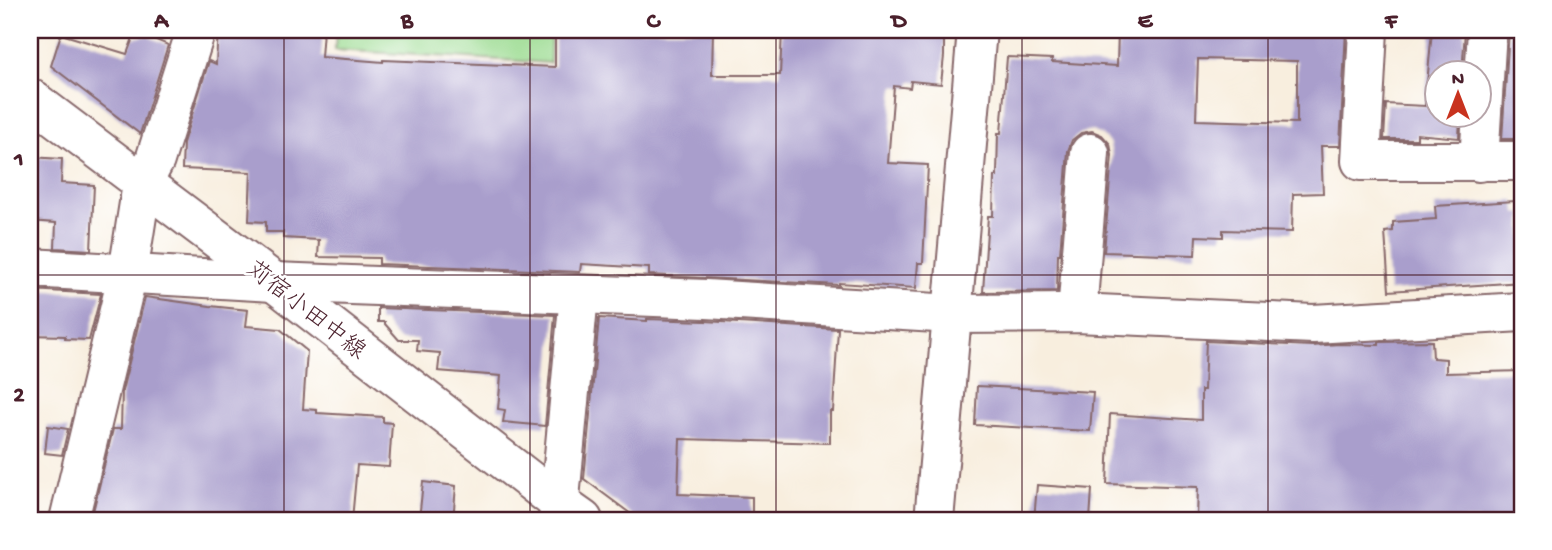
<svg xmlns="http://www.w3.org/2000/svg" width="1552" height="550" font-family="'Gochi Hand','Klee One',sans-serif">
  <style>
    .green { fill: #9cdc92; stroke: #737e5e; stroke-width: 2 }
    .building { fill: #a99ecc; fill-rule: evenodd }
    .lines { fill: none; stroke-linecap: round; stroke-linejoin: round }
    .minor-casing { stroke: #87676a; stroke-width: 42 }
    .minor { stroke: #fff; stroke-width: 38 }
    .grid { fill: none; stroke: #4a1f2b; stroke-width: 2; stroke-opacity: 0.55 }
    .labels { text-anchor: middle; stroke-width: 5; stroke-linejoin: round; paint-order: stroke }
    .street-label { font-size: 24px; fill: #4a1f2b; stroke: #fff }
    .neatline { fill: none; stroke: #4a1f2b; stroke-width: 2.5 }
    .grid-label { font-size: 23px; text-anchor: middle; font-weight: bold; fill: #4a1f2b }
  </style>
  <rect width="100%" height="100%" fill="#fff"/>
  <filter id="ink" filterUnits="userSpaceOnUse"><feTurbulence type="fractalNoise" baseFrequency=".0143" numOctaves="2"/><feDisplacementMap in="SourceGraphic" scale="14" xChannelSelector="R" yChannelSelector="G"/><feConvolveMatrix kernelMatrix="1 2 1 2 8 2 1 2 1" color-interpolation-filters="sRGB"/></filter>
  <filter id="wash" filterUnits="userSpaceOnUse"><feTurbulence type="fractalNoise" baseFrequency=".00686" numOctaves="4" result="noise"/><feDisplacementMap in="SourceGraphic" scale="28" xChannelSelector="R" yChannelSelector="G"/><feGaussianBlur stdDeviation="1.57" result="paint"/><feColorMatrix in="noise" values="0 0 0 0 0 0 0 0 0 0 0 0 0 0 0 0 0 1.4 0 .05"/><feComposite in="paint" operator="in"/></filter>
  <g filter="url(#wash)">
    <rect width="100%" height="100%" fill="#f8eede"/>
    <path class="green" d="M336,30H551L550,63L335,50Z"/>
    <g id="blocks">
      <g class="building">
        <path d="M218,30H323L321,57L383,62V60L555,67V30H713L712,75H780L782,30H944V56L941,84L911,81L910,88L894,86L888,163L928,165L923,263H918L916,288L839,283V285L649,275V268L581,264L580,272L379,264V258L318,257L319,240L283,238V232H266V222L249,221L251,172L182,169L183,143L209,61L216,64Z"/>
        <path d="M1118,30H1346L1340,146H1321L1323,193L1293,194L1292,232L1223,230V237L1196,236L1195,255L1104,252L1112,155L1110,144L1102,135L1092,131L1081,133L1072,140L1068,151L1060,254H1058L1057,291L983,292L988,216H993L994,176H997L998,133H1001L1007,57L1052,59V62L1117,66ZM1198,59L1297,61V123L1196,120Z"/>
        <path d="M1432,30H1465L1462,74H1437V116H1460L1459,138L1417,134V139H1384L1386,104L1425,106Z"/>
        <path d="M1509,30H1522V139H1502Z"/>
        <path d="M61,34L127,54L133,38L147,36L168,45L140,134L51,66Z"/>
        <path d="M30,157L62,159L61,183L94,185L91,250L55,248L56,223L30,221Z"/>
        <path d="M1515,201L1516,214L1522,213V282L1389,291L1385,232L1393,231V222L1436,219L1435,206Z"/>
        <path d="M30,290L101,294L89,340L65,339V336L30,335Z"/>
        <path d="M145,297L210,306L248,310L246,326L280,329L307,351L303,409L317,410V413L383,417V422L392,423L389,467L357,465L352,520H91L113,429H121L122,391Z"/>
        <path d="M378,308L555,315L545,426L503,422L505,410L498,409L501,376L438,371L440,353L417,351L418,340H399L385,324V322H378Z"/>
        <path d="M599,318L647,321V319L705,321L838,329L833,411H830V443L680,439L678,494L752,497V520H639L584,479Z"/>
        <path d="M1206,341L1312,346L1339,344L1379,345V342L1432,341L1433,358L1446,359V373L1522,371V520H1197L1198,487L1107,484L1110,414L1201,420V390H1204Z"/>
        <path d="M977,386L1093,392L1090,431L975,425Z"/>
        <path d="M48,426L68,429L62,455L45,453Z"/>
        <path d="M423,482L456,486L453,520H419Z"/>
        <path d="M1037,485L1092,489L1090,520H1034Z"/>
      </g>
    </g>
  </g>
  <g filter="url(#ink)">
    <use href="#blocks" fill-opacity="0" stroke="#87676a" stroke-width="2"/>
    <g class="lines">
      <g class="minor-casing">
        <g id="minor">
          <path d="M1368,30L1361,161H1522"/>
          <path d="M30,98L274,282L559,503L583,520"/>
          <path d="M1479,162L1487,30"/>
          <path d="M30,268L274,282L706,299L953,314L1077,313L1313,324L1522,312"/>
          <path d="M1077,313L1090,153"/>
          <path d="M69,520L128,273L142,184L155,160L196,30"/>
          <path d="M558,520L579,295"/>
          <path d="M934,520L977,30"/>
        </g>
      </g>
      <use href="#minor" class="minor"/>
    </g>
  </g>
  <path class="grid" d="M284,30V520M530,30V520M776,30V520M1022,30V520M1268,30V520M30,275H1522"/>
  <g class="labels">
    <g class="street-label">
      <text transform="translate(307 309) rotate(38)" y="8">苅宿小田中線</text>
    </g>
  </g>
  <rect width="1552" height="550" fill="none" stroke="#fff" stroke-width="77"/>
  <g transform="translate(1458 94)"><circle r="33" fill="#ffffff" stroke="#b7a5aa" stroke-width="2"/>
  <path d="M0-5L12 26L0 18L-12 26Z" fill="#c8321e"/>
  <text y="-10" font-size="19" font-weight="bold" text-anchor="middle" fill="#4a1f2b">N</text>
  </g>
  <rect x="38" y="38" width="1476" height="474" class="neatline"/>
  <g class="grid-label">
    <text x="161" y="27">A</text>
    <text x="407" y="27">B</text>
    <text x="653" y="27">C</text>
    <text x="899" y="27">D</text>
    <text x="1145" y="27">E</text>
    <text x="1391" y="27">F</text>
    <text x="19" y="165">1</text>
    <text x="19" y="401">2</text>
  </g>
</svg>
